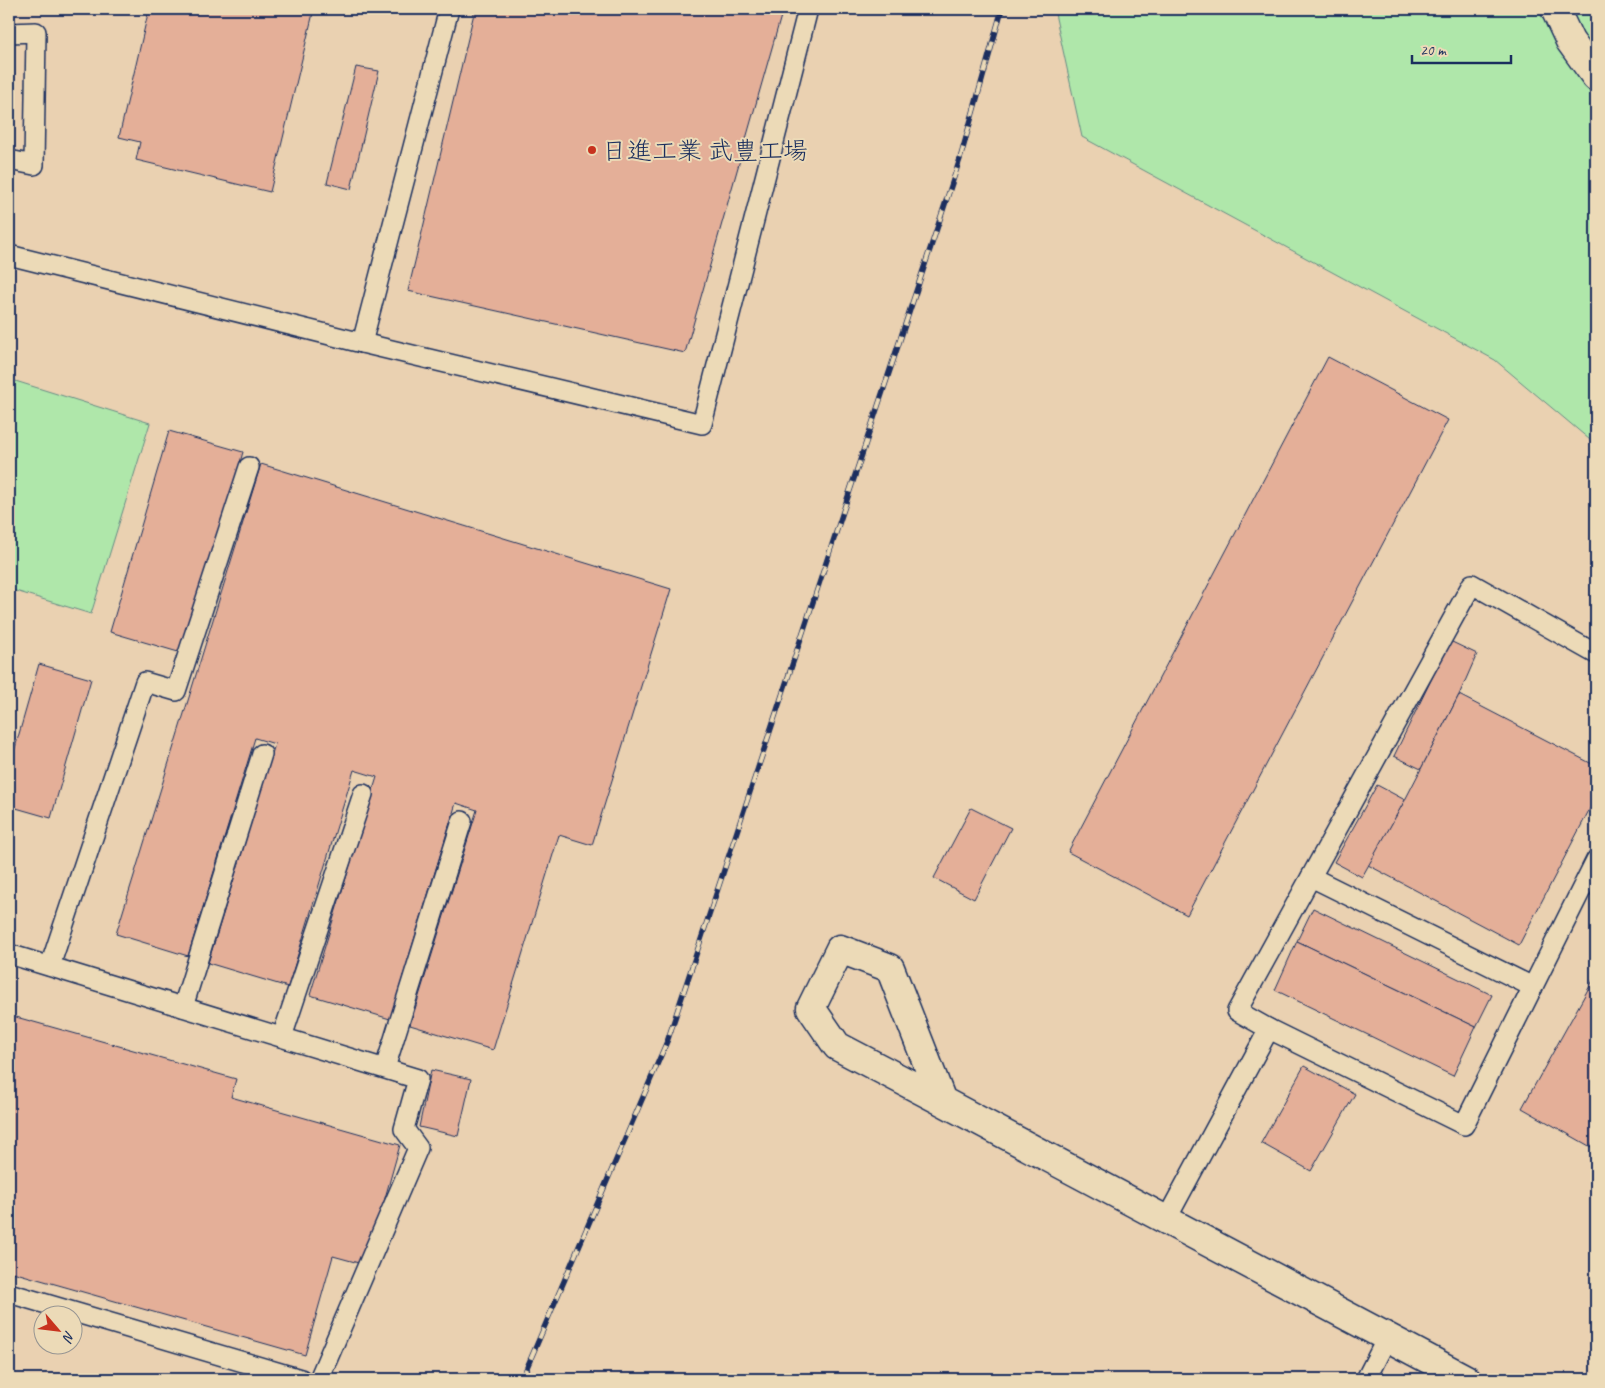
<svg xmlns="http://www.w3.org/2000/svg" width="1605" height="1388" font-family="Caveat,'Klee One',sans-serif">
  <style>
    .green { fill: #afe7aa; stroke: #658b84 }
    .building { fill: #e4af98; stroke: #1b2f5e }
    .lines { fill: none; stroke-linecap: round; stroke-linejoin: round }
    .service-casing { stroke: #1b2f5e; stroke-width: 22 }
    .minor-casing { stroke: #1b2f5e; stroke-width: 31 }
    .service { stroke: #ecdab7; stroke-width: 19 }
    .minor { stroke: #ecdab7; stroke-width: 28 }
    .rail-casing { stroke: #1b2f5e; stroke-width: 5.5 }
    .rail { stroke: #ecdab7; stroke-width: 4; stroke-dasharray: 11; stroke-linecap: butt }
    .poi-dot { fill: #c8321e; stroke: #ecdab7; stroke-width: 2 }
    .labels { text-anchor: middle; stroke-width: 4; stroke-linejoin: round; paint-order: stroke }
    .poi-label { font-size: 25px; fill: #1b2f5e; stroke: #ecdab7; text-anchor: start }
  </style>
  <rect width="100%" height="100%" fill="#ead1b1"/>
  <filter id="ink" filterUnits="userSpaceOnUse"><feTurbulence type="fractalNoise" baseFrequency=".02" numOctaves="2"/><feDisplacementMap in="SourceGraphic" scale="10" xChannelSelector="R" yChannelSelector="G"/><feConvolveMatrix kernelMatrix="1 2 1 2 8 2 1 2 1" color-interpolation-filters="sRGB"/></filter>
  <g filter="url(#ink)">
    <g class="green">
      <path d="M1054,9H1596V445L1495,360L1082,137Z"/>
      <path d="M9,379L150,423L91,614L9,589Z"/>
    </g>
    <g class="building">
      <path d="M149,9H314L270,192L136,160L140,142L119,137Z"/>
      <path d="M475,9H783L685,353L408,291Z"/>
      <path d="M356,67L379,71L351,189L327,183Z"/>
      <path d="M1328,357L1448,420L1187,915L1068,852Z"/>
      <path d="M169,431L243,452L185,654L110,632Z"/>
      <path d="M261,464L671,589L592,845L559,835L493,1050L410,1025L477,810L456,803L390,1019L310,995L377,777L354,770L288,987L208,963L275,744L255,738L188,956L116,934Z"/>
      <path d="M1450,641L1477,654L1459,695L1421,769L1394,756Z"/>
      <path d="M39,664L91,679L51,818L9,806V769Z"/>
      <path d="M1459,695L1596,766V797L1519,945L1368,865L1405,800Z"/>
      <path d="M1377,785L1405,800L1362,877L1334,862Z"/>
      <path d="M971,808L1011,828L974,899L934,878Z"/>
      <path d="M1313,908L1492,995L1476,1027L1297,941Z"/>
      <path d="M1297,941L1476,1027L1453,1076L1275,990Z"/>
      <path d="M1596,975V1137L1591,1147L1522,1108Z"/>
      <path d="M9,1015L236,1079L231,1097L400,1145L366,1265L333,1256L305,1355L9,1271Z"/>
      <path d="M1304,1066L1355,1094L1311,1171L1261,1143Z"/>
      <path d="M431,1070L471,1079L458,1136L419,1127Z"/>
    </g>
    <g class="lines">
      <g class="service-casing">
        <g id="service">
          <path d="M9,33L36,32L34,165L9,160"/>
          <path d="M9,255L362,343L702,424L808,9"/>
          <path d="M362,343L449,9"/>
          <path d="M1596,654L1472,584L1237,1011L1269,1029L1464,1125L1596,860"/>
          <path d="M1311,877L1533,987"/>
          <path d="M9,954L418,1079L404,1129L418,1148L319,1379"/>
          <path d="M50,966L145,682L176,691L249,467"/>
          <path d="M183,1007L262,754"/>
          <path d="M282,1037L363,794"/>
          <path d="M385,1068L462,821"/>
          <path d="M1166,1220L1269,1029"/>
          <path d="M9,1293L301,1379"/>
          <path d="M1366,1379L1387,1338"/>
        </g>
      </g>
      <g class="minor-casing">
        <g id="minor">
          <path d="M1555,9L1570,41L1596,77"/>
          <path d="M942,1101L890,968L840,949L811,1008L837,1046L942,1101L1466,1379"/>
        </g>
      </g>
      <use href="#service" class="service"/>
      <use href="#minor" class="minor"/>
      <g class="rail-casing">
        <path id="rail" d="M522,1379L668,1039L960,159L1002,9"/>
      </g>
      <use href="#rail" class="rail"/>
    </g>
  </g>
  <circle class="poi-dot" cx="592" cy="150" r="5"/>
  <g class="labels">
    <g class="poi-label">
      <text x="602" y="159">日進工業 武豊工場</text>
    </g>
  </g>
  <rect width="1605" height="1388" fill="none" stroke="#ecdab7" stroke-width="30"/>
  <rect x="15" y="15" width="1575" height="1358" fill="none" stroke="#1b2f5e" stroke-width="2" filter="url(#ink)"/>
  <g transform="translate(58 1330) rotate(118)"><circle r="24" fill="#ecdab7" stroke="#989693"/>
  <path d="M0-4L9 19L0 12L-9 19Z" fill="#c8321e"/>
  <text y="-8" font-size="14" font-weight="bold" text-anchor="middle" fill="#1b2f5e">N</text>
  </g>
  <path d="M1412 55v8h99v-8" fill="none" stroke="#1b2f5e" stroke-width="2.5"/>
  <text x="1420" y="55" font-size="15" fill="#1b2f5e" stroke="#ecdab7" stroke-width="4" paint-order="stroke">20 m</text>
</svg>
